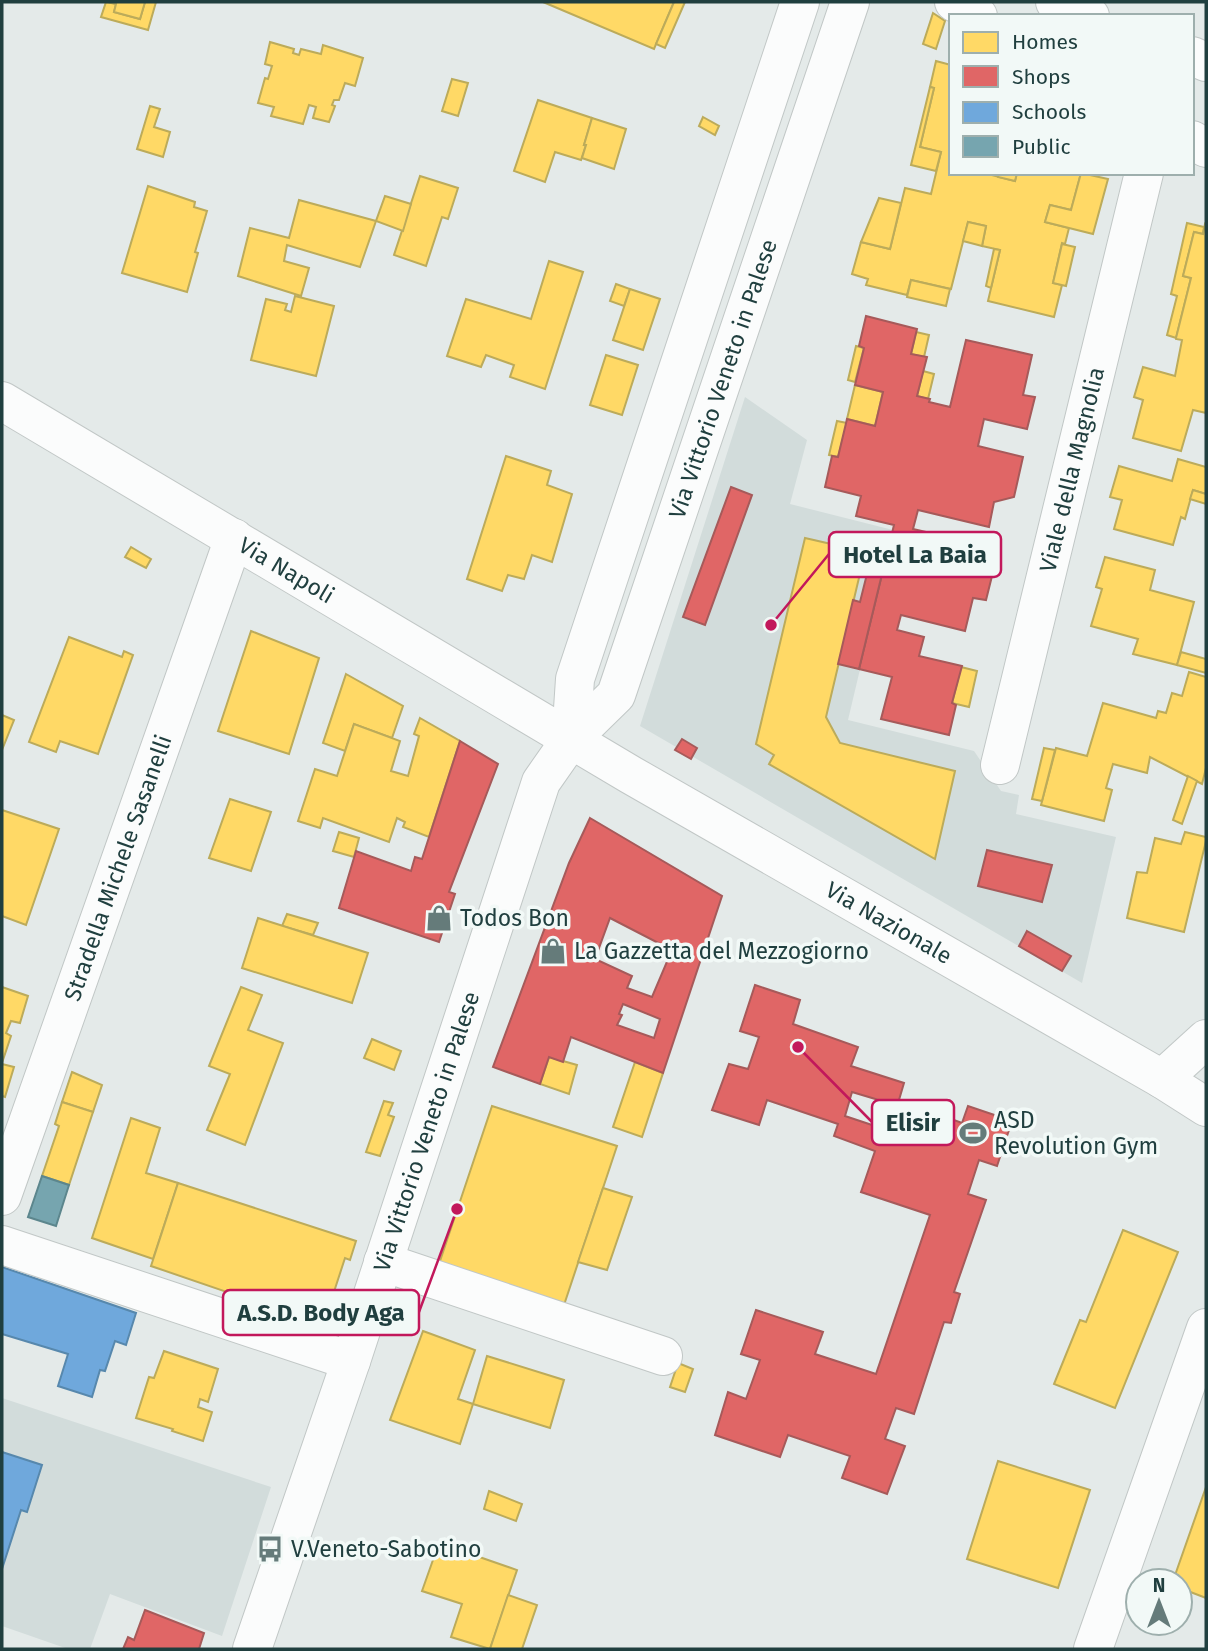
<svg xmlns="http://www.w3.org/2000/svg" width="1208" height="1651" font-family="'Fira Sans',sans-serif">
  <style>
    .built { fill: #d2dcdb }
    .homes { fill: #ffd966; stroke: #bcab5a; stroke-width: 2 }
    .shops { fill: #e06666; stroke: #a65a5a; stroke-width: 2; fill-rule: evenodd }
    .schools { fill: #6fa8dc; stroke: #5788ad; stroke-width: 2 }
    .public { fill: #76a5af; stroke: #5c868d; stroke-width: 2 }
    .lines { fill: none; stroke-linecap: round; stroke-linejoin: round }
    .minor-casing { stroke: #c1c7c6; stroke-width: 40 }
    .minor { stroke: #fbfcfc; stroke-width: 38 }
    .labels { text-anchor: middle; stroke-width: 7; stroke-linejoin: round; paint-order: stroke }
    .street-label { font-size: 23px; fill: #203f3f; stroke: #f2f9f7 }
    .poi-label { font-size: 23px; fill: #203f3f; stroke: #f2f9f7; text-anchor: start }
    .leader { fill: none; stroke: #c2185b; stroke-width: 2.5 }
    .callout-dot { fill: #c2185b; stroke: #f2f9f7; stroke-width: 2.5 }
    .callout { fill: #f2f9f7; stroke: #c2185b; stroke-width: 2.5 }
    .callout-label { font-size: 24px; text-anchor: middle; font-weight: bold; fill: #203f3f }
  </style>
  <rect width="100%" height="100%" fill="#e4eae9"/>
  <g class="built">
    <path d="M745,397L807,440L790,504L893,530L848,720L974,751L1001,791L1019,795L1016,814L1116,837L1082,983L640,726Z"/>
    <path d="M2,1398L271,1487L222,1636L110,1594L90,1649H68L2,1626Z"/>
  </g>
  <g class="homes">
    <path d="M106,2L116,4L114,12L140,19L145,2H156L148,30L101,17Z"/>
    <path d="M109,2H145L140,19L114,12L116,4Z"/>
    <path d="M543,2H674L654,49Z"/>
    <path d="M674,2H685L665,48L656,44Z"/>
    <path d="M933,13L945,21L936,49L923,44Z"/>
    <path d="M270,42L294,49L293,53L299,55L301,49L321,54L323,45L363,58L355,86L345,83L339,100H334L332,105L335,106L329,122L313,118L316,107L309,105L303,124L271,116L274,107L258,103L265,78L268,79L272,66L265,64Z"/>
    <path d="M936,61L951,65V173H984L1015,181L1017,173H1081L1071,210L1050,205L1045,222L1069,228L1065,244L1062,243L1053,283L1062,285L1054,317L988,301L1000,250L982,246L986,226L968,222L951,289L911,280L907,295L866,285L868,279L852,274L861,242L890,249L905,188L931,194L941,152L920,147L934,88L930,87Z"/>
    <path d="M452,79L468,83L458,116L442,111Z"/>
    <path d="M930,87L934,88L920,147L941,152L936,171L911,165Z"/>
    <path d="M538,100L592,118L584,145H586L581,160L555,152L545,182L514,171Z"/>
    <path d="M150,106L160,109L154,127L170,132L163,157L137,149Z"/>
    <path d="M703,117L719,126L715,135L699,126Z"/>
    <path d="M592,118L626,129L614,169L582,158L586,145H584Z"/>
    <path d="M998,173H1017L1015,181L998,177Z"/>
    <path d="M1081,173L1108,179L1093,234L1045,222L1050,205L1071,210Z"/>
    <path d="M420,176L458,188L448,219L442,217L426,266L394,255Z"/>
    <path d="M148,186L195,202L194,207L207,211L195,252L198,253L187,292L122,273Z"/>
    <path d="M385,196L411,204L403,231L376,221Z"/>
    <path d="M879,198L901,203L890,249L861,242Z"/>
    <path d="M299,200L376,221L360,267L287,245L284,261L309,268L301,296L238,276L250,228L289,238Z"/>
    <path d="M968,222L986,226L982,246L963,241Z"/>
    <path d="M1187,223L1204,227L1203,234L1194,232L1183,276L1191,278L1176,338L1167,335L1177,296L1171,294Z"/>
    <path d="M1205,224L1206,225V413L1193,410L1181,451L1133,438L1143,400L1134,397L1143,367L1175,376L1182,340L1176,339V338L1191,278L1183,276L1194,232L1203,234Z"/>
    <path d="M1062,244L1075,247L1066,286L1053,283Z"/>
    <path d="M994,249L1000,250L991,288L986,286Z"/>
    <path d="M549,261L583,272L545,389L510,377L514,365L486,355L481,367L447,356L466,299L531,319Z"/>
    <path d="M911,280L950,289L946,306L907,297Z"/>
    <path d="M616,284L630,289L624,306L610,301Z"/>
    <path d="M630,289L660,299L643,350L613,340Z"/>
    <path d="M295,296L334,306L316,376L251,360L266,299L287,304L285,310L291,312Z"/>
    <path d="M916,332L929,335L924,357L911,354Z"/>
    <path d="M856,346L864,348L855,382L848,380Z"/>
    <path d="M606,355L638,365L622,415L590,405Z"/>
    <path d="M923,371L934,374L928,399L917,396Z"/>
    <path d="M855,385L883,392L875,426L847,419Z"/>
    <path d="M837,421L847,423L838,457L829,455Z"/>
    <path d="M506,456L551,471L547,485L572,494L552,562L532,555L524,579L508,575L502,591L467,579Z"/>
    <path d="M1178,459L1206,467V494L1193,490L1185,519L1181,517L1173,545L1114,529L1122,500L1110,497L1119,466L1172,481Z"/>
    <path d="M1193,490L1206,494V504L1190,499Z"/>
    <path d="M805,538L840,546L842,538L867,544L826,717L840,743L955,771L935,859L769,764L774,755L756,744Z"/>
    <path d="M131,547L151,559L146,568L125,557Z"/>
    <path d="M1105,557L1155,570L1150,590L1194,602L1177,665L1133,654L1138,639L1091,626L1102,589L1096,587Z"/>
    <path d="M251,631L319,658L289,754L218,731Z"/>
    <path d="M69,637L122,657L124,651L133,655L98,754L60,741L56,752L29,742Z"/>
    <path d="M1181,652L1206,659V673L1177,665Z"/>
    <path d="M961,667L977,671L969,707L952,703Z"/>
    <path d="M1189,672L1206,677V768L1202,784L1150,757L1147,773L1113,764L1106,788L1112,790L1104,821L1041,805L1056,748L1087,756L1103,703L1156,718L1158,711L1166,713L1172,693L1182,696Z"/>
    <path d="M346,674L403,706L392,738L354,724L345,751L323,743Z"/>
    <path d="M2,715L14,720L2,750Z"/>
    <path d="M420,718L460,741L429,837L403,827L405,822L397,818L389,842L323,818L320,828L298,821L315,769L337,776L354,724L400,741L391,771L408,776L419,736L414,734Z"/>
    <path d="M1044,748L1055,750L1042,801L1032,799Z"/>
    <path d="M1188,776L1197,781L1182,824L1173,820Z"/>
    <path d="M230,799L271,812L251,871L209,858Z"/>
    <path d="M2,810L59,829L26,925L2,916Z"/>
    <path d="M339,832L359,838L354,857L333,851Z"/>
    <path d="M1185,832L1206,837V841L1184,932L1127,918L1137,872L1147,873L1155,838L1181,844Z"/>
    <path d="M287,914L318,923L313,935L282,926Z"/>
    <path d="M258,918L368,953L352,1003L242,968Z"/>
    <path d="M2,987L28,996L20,1023L11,1021L6,1033L11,1036L2,1063Z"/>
    <path d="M241,987L262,995L248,1030L283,1043L245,1145L207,1130L230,1074L209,1066Z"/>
    <path d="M372,1039L401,1051L394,1070L364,1058Z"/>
    <path d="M549,1057L577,1065L569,1094L540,1084Z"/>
    <path d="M635,1062L663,1073L642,1137L613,1127Z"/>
    <path d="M2,1064L14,1067L5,1097L2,1096Z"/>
    <path d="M72,1072L102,1085L93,1112L62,1102Z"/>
    <path d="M384,1101L393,1103L388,1115L394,1117L380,1156L366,1152Z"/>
    <path d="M62,1102L93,1112L69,1185L42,1176L59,1126L55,1124Z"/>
    <path d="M492,1106L617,1146L564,1305L439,1264Z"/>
    <path d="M131,1118L160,1128L146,1173L178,1183L153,1259L92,1238Z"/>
    <path d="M178,1183L356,1241L350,1260L345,1258L330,1304L336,1306L329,1327L151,1266Z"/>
    <path d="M603,1188L632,1197L607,1270L578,1262Z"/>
    <path d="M1123,1230L1178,1252L1115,1408L1054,1384L1080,1320L1086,1322Z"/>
    <path d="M423,1331L475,1350L458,1399L473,1404L460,1444L390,1420Z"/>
    <path d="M164,1351L218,1369L208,1402L200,1399L198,1407L212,1412L203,1441L172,1431L173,1429L136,1418L149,1377L154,1378Z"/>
    <path d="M487,1356L564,1380L550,1428L473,1404Z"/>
    <path d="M678,1363L693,1369L685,1392L670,1387Z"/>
    <path d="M998,1461L1090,1490L1058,1588L967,1559Z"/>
    <path d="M1206,1487V1598L1180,1588V1581H1173Z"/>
    <path d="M489,1491L522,1504L516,1521L484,1509Z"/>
    <path d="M439,1543L517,1570L490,1649L451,1637L462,1604L422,1591Z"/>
    <path d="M508,1595L537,1605L522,1649H490Z"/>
  </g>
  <g class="shops">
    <path d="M866,316L917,329L911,354L927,357L917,396L930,399L929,402L950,407L966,340L1032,355L1023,395L1035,397L1027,429L984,419L978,446L1023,457L1014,497L994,502L989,527L918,510L913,529L948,537L943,555L994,568L986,600L973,598L965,631L901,615L897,630L924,637L919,656L962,666L952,703L956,705L949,735L881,719L892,677L859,669L894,525L856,516L861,496L825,487L832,456L838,457L847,419L875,426L883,392L855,385L864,348L859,346Z"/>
    <path d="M731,487L752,495L705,625L683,617Z"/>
    <path d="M877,534L891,537L859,669L838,664L853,600L860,602Z"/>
    <path d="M682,739L697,748L691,759L675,750Z"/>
    <path d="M460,741L498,764L449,892L455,894L439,942L339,908L356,851L411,871L415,857L422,859Z"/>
    <path d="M590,818L722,896L663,1073L571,1037L563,1062L549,1057L540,1084L493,1067L569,863ZM610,918L672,950L652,997L627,988L632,976L595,959ZM623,1004L660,1019L654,1038L617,1025L622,1015L619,1014Z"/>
    <path d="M987,850L1052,865L1042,902L978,886Z"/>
    <path d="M1027,931L1071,956L1062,971L1019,946Z"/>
    <path d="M755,985L800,1000L793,1024L858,1047L851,1066L904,1083L899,1100L962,1123L968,1106L1012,1121L997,1166L979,1160L968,1194L986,1200L954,1292L960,1294L951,1323L944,1322L914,1414L896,1408L885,1439L905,1446L887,1494L842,1478L850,1456L788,1435L780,1457L715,1435L728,1392L746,1399L760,1360L741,1354L756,1310L823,1332L815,1354L876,1374L930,1215L861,1192L875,1151L834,1136L838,1124L767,1100L759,1125L712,1110L729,1064L748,1069L759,1037L740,1031ZM852,1092L892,1104L884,1129L845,1116Z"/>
    <path d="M145,1610L204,1633L199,1649H123L128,1637L134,1640Z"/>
  </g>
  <g class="schools">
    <path d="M2,1267L136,1313L126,1345L115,1341L105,1371L100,1370L92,1397L58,1386L68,1354L2,1334Z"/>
    <path d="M2,1452L42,1465L27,1512L21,1510L2,1569Z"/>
  </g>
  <path class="public" d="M42,1176L69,1185L56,1226L28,1217Z"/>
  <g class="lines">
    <g class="minor-casing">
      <g id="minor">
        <path d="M954,2L978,16"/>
        <path d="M1055,2L1090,16"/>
        <path d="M1192,56L1206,62"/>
        <path d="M1192,140L1206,148"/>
        <path id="s1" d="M2,401L631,775L1162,1079L1206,1107"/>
        <path d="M571,739L575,679L800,2"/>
        <path id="s2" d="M1000,765L1144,173"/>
        <path d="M1162,1079L1206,1039"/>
        <path id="s3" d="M2,1196L234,538"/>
        <path d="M2,1245L351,1361"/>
        <path d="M383,1262L663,1356"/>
        <path id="s4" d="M252,1649L351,1361L541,782L571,739L616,695L850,2"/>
        <path d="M1093,1649L1206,1328"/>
      </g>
    </g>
    <use href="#minor" class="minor"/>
  </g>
  <defs>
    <g id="shop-bare" transform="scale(2.1)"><path d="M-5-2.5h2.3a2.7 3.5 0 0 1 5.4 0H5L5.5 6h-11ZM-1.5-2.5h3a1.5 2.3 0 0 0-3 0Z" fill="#657b7a" stroke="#f2f9f7" stroke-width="2.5" paint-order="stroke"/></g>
    <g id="stadium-bare" transform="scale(2.1)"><path d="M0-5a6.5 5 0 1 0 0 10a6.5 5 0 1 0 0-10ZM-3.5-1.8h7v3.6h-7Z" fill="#657b7a" stroke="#f2f9f7" stroke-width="2.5" paint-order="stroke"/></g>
    <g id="bus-bare" transform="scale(2.1)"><path d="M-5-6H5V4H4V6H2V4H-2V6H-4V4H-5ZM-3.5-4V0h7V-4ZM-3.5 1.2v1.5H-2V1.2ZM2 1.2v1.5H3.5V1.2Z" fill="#657b7a" stroke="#f2f9f7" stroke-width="2.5" paint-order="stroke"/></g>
  </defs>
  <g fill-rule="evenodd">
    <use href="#shop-bare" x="439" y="918"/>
    <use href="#shop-bare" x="553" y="951"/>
    <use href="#stadium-bare" x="973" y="1133"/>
    <use href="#bus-bare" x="270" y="1549"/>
  </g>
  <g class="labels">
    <g class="street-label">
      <text dy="8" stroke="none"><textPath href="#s4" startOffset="1363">Via Vittorio Veneto in Palese</textPath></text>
      <text dy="8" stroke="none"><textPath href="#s2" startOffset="304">Viale della Magnolia</textPath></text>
      <text dy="8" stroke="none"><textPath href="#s1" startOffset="331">Via Napoli</textPath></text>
      <text dy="8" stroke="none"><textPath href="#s3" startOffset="348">Stradella Michele Sasanelli</textPath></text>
      <text dy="8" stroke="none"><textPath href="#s1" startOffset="1029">Via Nazionale</textPath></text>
      <text dy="8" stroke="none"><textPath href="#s4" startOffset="546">Via Vittorio Veneto in Palese</textPath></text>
    </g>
    <g class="poi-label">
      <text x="460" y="926">Todos Bon</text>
      <text x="574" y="959">La Gazzetta del Mezzogiorno</text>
      <text x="994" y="1128">ASD<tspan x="994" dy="26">Revolution Gym</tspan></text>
      <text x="291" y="1557">V.Veneto-Sabotino</text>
    </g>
  </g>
  <path class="leader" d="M771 625L829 554M798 1047L872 1122M457 1209L419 1312"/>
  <g class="callout-dot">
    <circle cx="771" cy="625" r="7"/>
    <circle cx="798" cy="1047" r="7"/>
    <circle cx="457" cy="1209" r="7"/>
  </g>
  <g class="callout">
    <rect x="829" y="532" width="172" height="45" rx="7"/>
    <rect x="872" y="1100" width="82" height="45" rx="7"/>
    <rect x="223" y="1290" width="196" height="45" rx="7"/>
  </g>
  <g class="callout-label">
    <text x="915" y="563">Hotel La Baia</text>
    <text x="913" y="1131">Elisir</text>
    <text x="321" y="1321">A.S.D. Body Aga</text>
  </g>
  <rect width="1208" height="1651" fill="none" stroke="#203f3f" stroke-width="7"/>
  <rect x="949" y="14" width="245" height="161" fill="#f2f9f7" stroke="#9eafad" stroke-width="2"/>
  <rect x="963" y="32" width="35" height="21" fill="#ffd966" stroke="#9eafad" stroke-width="2"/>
  <text x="1012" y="49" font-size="21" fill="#203f3f">Homes</text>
  <rect x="963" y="66" width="35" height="21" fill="#e06666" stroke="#9eafad" stroke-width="2"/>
  <text x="1012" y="84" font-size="21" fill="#203f3f">Shops</text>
  <rect x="963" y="102" width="35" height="21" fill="#6fa8dc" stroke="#9eafad" stroke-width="2"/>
  <text x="1012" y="119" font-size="21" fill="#203f3f">Schools</text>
  <rect x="963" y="136" width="35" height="21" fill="#76a5af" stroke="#9eafad" stroke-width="2"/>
  <text x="1012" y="154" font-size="21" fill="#203f3f">Public</text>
  <g transform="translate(1159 1602)"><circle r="33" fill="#f2f9f7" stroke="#9eafad" stroke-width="2"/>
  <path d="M0-5L12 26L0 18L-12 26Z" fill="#657b7a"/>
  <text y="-10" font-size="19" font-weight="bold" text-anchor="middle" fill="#203f3f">N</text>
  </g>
</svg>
